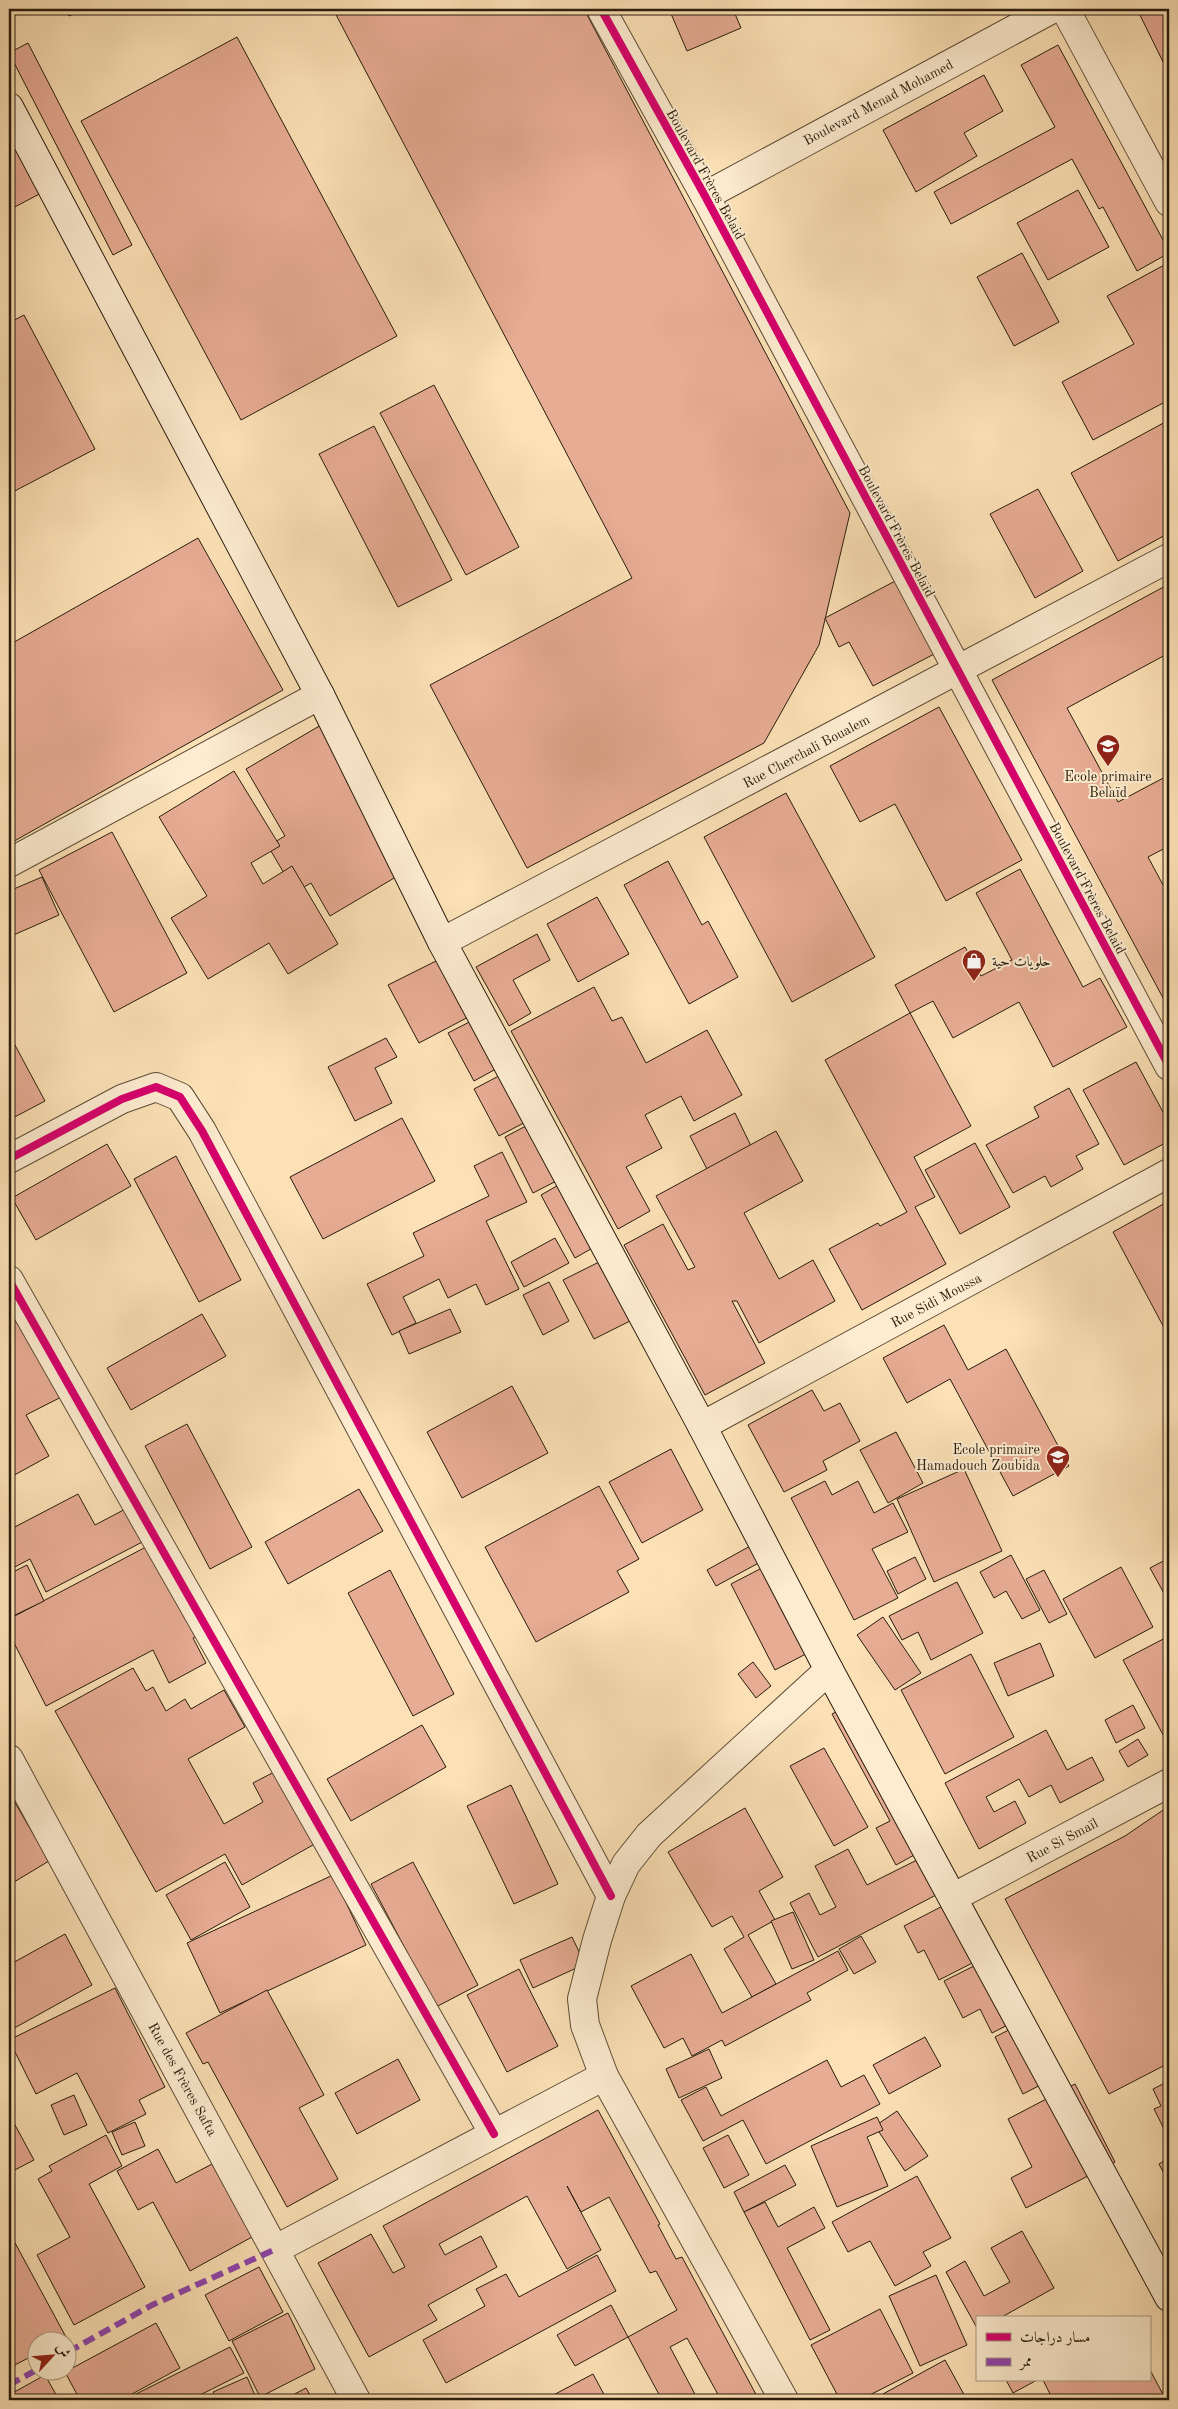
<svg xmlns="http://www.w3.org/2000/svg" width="1178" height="2409" font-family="'Old Standard TT',Amiri,serif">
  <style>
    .building { fill: #e7ac94; stroke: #281c0c }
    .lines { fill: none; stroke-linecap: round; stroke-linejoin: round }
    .street-casing { stroke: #5d4d36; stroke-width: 30 }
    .secondary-casing { stroke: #281c0c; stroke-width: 30 }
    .street { stroke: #fdecd0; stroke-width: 28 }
    .secondary { stroke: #fdecd0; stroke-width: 28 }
    .quiet { stroke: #8e44ad; stroke-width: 6; stroke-dasharray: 12 6; stroke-linecap: butt }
    .cycleway-casing { stroke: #fdecd0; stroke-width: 11 }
    .cycleway { stroke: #d6006c; stroke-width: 8 }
    .labels { text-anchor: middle; stroke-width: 4; stroke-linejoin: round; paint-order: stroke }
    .street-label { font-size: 14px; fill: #281c0c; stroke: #fdecd0 }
    .poi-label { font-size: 14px; fill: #281c0c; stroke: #fdecd0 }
  </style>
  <rect width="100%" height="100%" fill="#fce1b6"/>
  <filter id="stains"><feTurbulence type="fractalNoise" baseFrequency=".004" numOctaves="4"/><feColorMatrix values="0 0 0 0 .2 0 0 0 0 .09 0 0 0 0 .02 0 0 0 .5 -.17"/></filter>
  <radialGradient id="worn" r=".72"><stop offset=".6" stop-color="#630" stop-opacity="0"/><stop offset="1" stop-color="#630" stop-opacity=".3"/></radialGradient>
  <g class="building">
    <path d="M66,9H84L69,16Z"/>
    <path d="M333,9H584L850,513L819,645L764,743L527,868L430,685L632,578Z"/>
    <path d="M669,9H733L741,28L687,51Z"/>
    <path d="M1137,9H1169V74Z"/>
    <path d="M237,37L397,336L241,420L81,121Z"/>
    <path d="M28,43L132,245L113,255L9,53Z"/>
    <path d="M1058,45L1169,251V253L1137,271L1103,207L1099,209L1072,159L951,224L934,192L1055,127L1021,65Z"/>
    <path d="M984,75L1003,111L964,133L977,156L916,192L883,130Z"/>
    <path d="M9,118L47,190L9,210Z"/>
    <path d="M1078,190L1109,247L1048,280L1017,223Z"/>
    <path d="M1022,253L1059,322L1014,346L977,277Z"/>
    <path d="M1168,263L1169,410L1165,402L1093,440L1062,382L1134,344L1107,296Z"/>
    <path d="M24,315L95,449L9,494V323Z"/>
    <path d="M434,385L519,547L466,575L380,413Z"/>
    <path d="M1169,420V533L1118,561L1071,473Z"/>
    <path d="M374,426L452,580L398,607L319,454Z"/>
    <path d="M1038,489L1083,571L1035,598L990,514Z"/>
    <path d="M198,538L283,690L9,844V645Z"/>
    <path d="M899,579L938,652L873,686L849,642L839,647L825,618Z"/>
    <path d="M1169,584V653L1067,708L1118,802L1169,775V846L1148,857L1169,896V1009L992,680Z"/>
    <path d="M939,707L1022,860L946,901L895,804L860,822L830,766Z"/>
    <path d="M321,725L406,871L330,916L311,883L295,892L268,846L285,836L246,769Z"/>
    <path d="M234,771L280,846L251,863L263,884L292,866L338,944L288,974L269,943L208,979L171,918L207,896L159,817Z"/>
    <path d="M786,793L875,957L792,1002L704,837Z"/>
    <path d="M112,832L187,973L114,1012L39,870Z"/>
    <path d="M668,861L702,925L708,921L738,977L689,1004L624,885Z"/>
    <path d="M1020,869L1083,987L1100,978L1127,1027L1053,1067L1019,1002L953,1038L933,1001L910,1013L895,985L965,947L981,976L1012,960L976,893Z"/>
    <path d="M42,877L59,915L9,937V891Z"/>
    <path d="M597,897L629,954L578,982L547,924Z"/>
    <path d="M537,934L550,960L513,980L531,1013L509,1026L476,967Z"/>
    <path d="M444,957L474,1014L419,1043L388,985Z"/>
    <path d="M594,987L612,1021L622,1017L646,1063L707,1030L742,1095L694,1121L681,1096L645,1115L662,1148L626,1167L650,1211L618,1229L511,1031Z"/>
    <path d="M910,1013L971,1126L914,1157L935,1197L915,1207L946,1264L862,1310L829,1249L878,1223L880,1226L907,1212L825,1060Z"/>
    <path d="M481,1016L505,1064L474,1081L448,1033Z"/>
    <path d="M9,1034L45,1101L9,1120Z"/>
    <path d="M386,1038L397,1057L375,1068L392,1103L355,1121L328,1067Z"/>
    <path d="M1136,1062L1169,1123V1141L1124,1165L1083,1090Z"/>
    <path d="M512,1069L537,1116L499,1136L474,1089Z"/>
    <path d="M1069,1088L1099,1144L1076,1156L1083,1169L1051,1187L1045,1176L1013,1193L986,1145L1039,1117L1034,1107Z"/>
    <path d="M735,1113L752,1148L708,1171L690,1136Z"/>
    <path d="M402,1118L435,1181L323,1239L290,1177Z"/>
    <path d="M541,1118L570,1174L533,1193L505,1137Z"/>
    <path d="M776,1131L803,1181L744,1213L779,1279L813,1260L835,1301L759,1343L737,1301H732L765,1363L705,1395L624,1245L663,1224L688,1270L695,1267L656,1196Z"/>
    <path d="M975,1143L1010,1207L960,1234L925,1170Z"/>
    <path d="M107,1144L131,1186L36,1240L12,1198Z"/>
    <path d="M502,1152L527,1202L486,1221L519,1289L486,1305L476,1284L448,1298L439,1279L403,1297L416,1323L392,1335L367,1284L424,1256L413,1233L489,1196L474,1166Z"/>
    <path d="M176,1156L241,1280L199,1302L134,1179Z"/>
    <path d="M569,1179L603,1242L575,1258L541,1195Z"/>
    <path d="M1169,1201V1337L1113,1232Z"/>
    <path d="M555,1238L569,1263L524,1287L511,1262Z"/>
    <path d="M611,1256L642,1315L594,1339L563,1280Z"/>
    <path d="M9,1275L71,1392L26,1415L49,1456L9,1478Z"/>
    <path d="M549,1282L569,1321L543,1335L523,1295Z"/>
    <path d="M450,1309L461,1332L409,1354L399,1331Z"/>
    <path d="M202,1314L226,1356L131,1410L107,1368Z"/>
    <path d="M944,1325L968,1370L1006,1349L1069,1466L1013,1496L950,1379L907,1403L883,1358Z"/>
    <path d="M512,1386L548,1453L462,1498L427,1432Z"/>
    <path d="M812,1390L824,1411L840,1403L860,1441L823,1461L827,1470L784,1492L748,1425Z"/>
    <path d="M187,1424L252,1547L210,1569L145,1446Z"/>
    <path d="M896,1432L923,1483L888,1503L860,1450Z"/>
    <path d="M671,1449L703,1510L642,1543L609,1482Z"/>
    <path d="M964,1469L1002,1551L934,1582L897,1499Z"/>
    <path d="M825,1481L832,1495L858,1481L874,1513L893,1503L908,1532L872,1549L898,1598L854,1620L791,1498Z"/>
    <path d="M599,1486L639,1559L617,1571L629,1592L536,1642L485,1547Z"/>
    <path d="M359,1489L383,1531L288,1584L265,1542Z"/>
    <path d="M78,1494L95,1525L133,1505L150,1538L46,1592L30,1559L9,1570V1530Z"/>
    <path d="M770,1535L779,1552L716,1586L707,1570Z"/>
    <path d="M163,1538L210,1629L193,1638L206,1663L169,1683L153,1650L46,1706L9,1633V1619Z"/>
    <path d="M1011,1555L1040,1610L1022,1619L1006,1591L994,1598L980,1572Z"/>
    <path d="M785,1556L829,1642L775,1670L731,1584Z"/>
    <path d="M915,1557L926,1579L898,1594L887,1571Z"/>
    <path d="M1169,1558V1595L1166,1597L1150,1568Z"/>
    <path d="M27,1565L44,1601L9,1618V1574Z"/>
    <path d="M1121,1567L1153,1627L1095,1658L1063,1599Z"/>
    <path d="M390,1570L454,1694L413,1716L348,1593Z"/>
    <path d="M1044,1570L1067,1614L1049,1623L1026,1579Z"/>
    <path d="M957,1582L983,1633L931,1660L918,1632L902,1640L889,1616Z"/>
    <path d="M883,1617L921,1673L895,1690L857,1635Z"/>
    <path d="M1169,1636V1743L1168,1744L1123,1660Z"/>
    <path d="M1040,1643L1054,1676L1008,1696L994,1663Z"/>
    <path d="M971,1654L1014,1737L945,1774L901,1690Z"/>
    <path d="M753,1662L771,1686L756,1698L738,1674Z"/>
    <path d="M133,1668L146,1691L153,1687L166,1711L185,1699L191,1709L224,1690L245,1727L188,1759L224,1824L263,1802L253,1783L280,1769L320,1841L242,1885L225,1854L156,1892L55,1711Z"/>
    <path d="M858,1700L936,1843L896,1865L876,1828L890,1821L832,1714Z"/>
    <path d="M1133,1705L1145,1728L1116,1743L1105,1720Z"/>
    <path d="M422,1725L446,1767L351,1821L327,1779Z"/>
    <path d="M1046,1730L1067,1770L1092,1757L1104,1780L1060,1803L1051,1785L1029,1797L1019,1779L986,1797L994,1812L1015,1801L1026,1823L979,1849L945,1783Z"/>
    <path d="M1138,1739L1148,1755L1128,1767L1119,1751Z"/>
    <path d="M824,1748L868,1827L834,1846L790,1766Z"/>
    <path d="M511,1785L558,1884L514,1904L467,1806Z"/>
    <path d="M14,1801L49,1861L9,1885V1804Z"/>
    <path d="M1169,1806V2063L1109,2094L1005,1899L1125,1836Z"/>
    <path d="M745,1808L783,1877L759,1891L775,1920L748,1935L776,1984L752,1997L724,1949L744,1937L732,1916L712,1927L668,1852Z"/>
    <path d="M848,1849L867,1885L937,1850L955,1885L818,1957L790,1903L809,1893L820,1915L836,1907L815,1866Z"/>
    <path d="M225,1862L250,1907L191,1940L166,1895Z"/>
    <path d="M413,1862L478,1985L436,2007L371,1884Z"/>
    <path d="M333,1875L366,1945L220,2013L187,1943Z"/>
    <path d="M960,1897L990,1954L939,1980L924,1950L918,1953L904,1926Z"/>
    <path d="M793,1912L814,1960L792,1969L771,1921Z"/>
    <path d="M65,1934L92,1985L9,2031V1965Z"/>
    <path d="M861,1936L876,1962L854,1974L839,1949Z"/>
    <path d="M572,1937L585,1964L533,1988L520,1960Z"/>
    <path d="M838,1951L848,1970L807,1993L811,2000L725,2046L722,2040L692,2056L683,2038L664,2048L631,1986L691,1954L722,2013Z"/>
    <path d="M996,1955L1027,2015L992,2033L980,2009L963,2018L944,1981Z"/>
    <path d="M519,1969L558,2046L507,2072L467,1995Z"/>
    <path d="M115,1988L165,2087L139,2100L146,2114L108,2133L77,2073L36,2094L9,2040Z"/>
    <path d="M267,1990L324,2095L299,2108L338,2179L287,2207L208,2062L203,2064L186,2033Z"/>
    <path d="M1030,2019L1058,2076L1023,2094L995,2037Z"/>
    <path d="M925,2037L941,2066L889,2094L873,2065Z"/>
    <path d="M709,2049L722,2078L679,2098L666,2069Z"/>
    <path d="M398,2059L420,2100L357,2134L335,2093Z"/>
    <path d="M827,2060L841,2087L864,2075L880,2104L766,2164L743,2120L703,2141L681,2100L706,2087L721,2116Z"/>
    <path d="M1169,2081V2131L1166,2133L1154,2109L1161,2106L1153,2089Z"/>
    <path d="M1075,2084L1115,2162L1026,2208L1011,2178L1032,2167L1008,2119Z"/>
    <path d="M74,2095L87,2125L64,2135L51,2105Z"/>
    <path d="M598,2110L660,2224L658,2225L676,2259L682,2257L759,2400H721L687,2338L670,2347L698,2400H662L628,2337L677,2310L656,2271L650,2273L609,2197L581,2212L567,2186L601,2250L567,2269L527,2196L439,2244L445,2255L481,2236L497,2267L428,2305L437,2320L369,2357L318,2263L371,2234L393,2273L405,2267L383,2226Z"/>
    <path d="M897,2111L928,2156L905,2171L875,2126Z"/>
    <path d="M9,2114L34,2160L9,2173Z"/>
    <path d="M877,2117L883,2130L867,2137L888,2186L837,2207L811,2146Z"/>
    <path d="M135,2122L145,2146L122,2155L112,2132Z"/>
    <path d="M106,2135L122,2166L89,2184L145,2287L74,2325L37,2255L70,2237L38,2179L52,2171L49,2166Z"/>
    <path d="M728,2135L749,2175L724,2188L703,2148Z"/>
    <path d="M158,2149L176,2183L212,2164L252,2237L190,2271L153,2202L138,2210L117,2171Z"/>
    <path d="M1169,2158V2183L1159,2164Z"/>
    <path d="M785,2165L796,2185L744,2212L734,2192Z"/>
    <path d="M917,2176L951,2238L923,2252L931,2266L895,2286L870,2241L848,2252L832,2222Z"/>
    <path d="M765,2202L778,2227L814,2207L825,2228L787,2248L830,2330L810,2340L744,2212Z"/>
    <path d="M1022,2231L1054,2288L1000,2318H977V2328L946,2272L965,2261L984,2296L1010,2282L991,2248Z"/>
    <path d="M14,2241L66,2337L58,2342H38V2353L9,2368V2244Z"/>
    <path d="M597,2255L616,2291L446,2383L423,2340L485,2306L476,2289L506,2274L519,2297Z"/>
    <path d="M259,2267L283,2312L229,2341L205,2295Z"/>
    <path d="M936,2275L967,2345L920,2366L889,2296Z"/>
    <path d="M611,2305L628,2337L575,2366L557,2335Z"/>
    <path d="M880,2309L913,2373L860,2400H840L811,2345Z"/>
    <path d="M288,2313L315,2369L260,2397L232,2341Z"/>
    <path d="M156,2323L180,2368L121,2400H80L65,2372Z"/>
    <path d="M230,2347L244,2373L190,2400H124Z"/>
    <path d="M945,2360L967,2400H920L919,2398L914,2400H886L883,2394Z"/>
    <path d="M1149,2368L1166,2400H1085L1082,2396L1075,2400H1053L1043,2380H1149Z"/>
    <path d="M593,2374L607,2400H544Z"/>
    <path d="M45,2375L59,2400H9V2395Z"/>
    <path d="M247,2377L257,2400H217L213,2392Z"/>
    <path d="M1006,2380H1037L1013,2393Z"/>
    <path d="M306,2388L313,2400H294L291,2396Z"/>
  </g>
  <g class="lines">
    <g class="street-casing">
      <g id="street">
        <path d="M601,9L705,196L1169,1066"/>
        <path d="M1065,9L1169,202"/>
        <path d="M705,196L1052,9"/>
        <path d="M9,863L320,695"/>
        <path d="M442,942L1169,558"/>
        <path d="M9,1159L122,1099L156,1087L180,1097L202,1131L611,1896"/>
        <path d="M9,1280L494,2134"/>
        <path d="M702,1426L1169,1173"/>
        <path d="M9,1759L356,2400"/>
        <path d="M954,1897L1169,1783"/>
        <path d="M276,2249L604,2076"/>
        <path d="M784,2400L604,2076L585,2025L582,1999L597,1940L611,1896L626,1864L649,1835L829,1670"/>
      </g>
    </g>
    <g class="secondary-casing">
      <path id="secondary" d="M9,107L320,695L442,942L702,1426L829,1670L1169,2297"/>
    </g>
    <use href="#street" class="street"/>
    <use href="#secondary" class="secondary"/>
    <g class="quiet">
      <path d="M68,2352L152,2305L276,2249"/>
      <path d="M9,2385L38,2369"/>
    </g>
    <g class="cycleway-casing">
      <g id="cycleway">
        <path d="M601,9L705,196L1169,1066"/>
        <path d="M9,1159L122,1099L156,1087L180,1097L202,1131L611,1896"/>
        <path d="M9,1280L494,2134"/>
      </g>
    </g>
    <use href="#cycleway" class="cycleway"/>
  </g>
  <defs>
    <g id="school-pin" transform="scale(1.25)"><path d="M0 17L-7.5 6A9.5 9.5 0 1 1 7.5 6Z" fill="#8f2418" stroke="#fdecd0"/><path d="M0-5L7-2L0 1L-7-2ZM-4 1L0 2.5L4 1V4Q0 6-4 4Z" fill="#fff"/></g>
    <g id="shop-pin" transform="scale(1.25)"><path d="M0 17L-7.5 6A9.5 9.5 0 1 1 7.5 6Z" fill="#8f2418" stroke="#fdecd0"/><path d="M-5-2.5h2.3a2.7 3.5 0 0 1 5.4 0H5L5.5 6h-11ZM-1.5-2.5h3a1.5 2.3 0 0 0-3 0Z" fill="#fff"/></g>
  </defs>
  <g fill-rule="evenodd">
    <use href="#school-pin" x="1108" y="746"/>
    <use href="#shop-pin" x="974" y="961"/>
    <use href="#school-pin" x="1058" y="1457"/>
  </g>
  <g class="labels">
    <g class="street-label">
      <text transform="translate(878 102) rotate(-28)" y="5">Boulevard Menad Mohamed</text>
      <text transform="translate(706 174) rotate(61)" y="5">Boulevard Frères Belaid</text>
      <text transform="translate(897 531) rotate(62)" y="5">Boulevard Frères Belaid</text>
      <text transform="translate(806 751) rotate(-28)" y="5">Rue Cherchali Boualem</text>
      <text transform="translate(1088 888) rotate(62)" y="5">Boulevard Frères Belaid</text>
      <text transform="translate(936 1300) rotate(-28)" y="5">Rue Sidi Moussa</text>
      <text transform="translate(1062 1840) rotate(-28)" y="5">Rue Si Smaïl</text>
      <text transform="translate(183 2079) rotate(61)" y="5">Rue des Frères Safta</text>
    </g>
    <g class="poi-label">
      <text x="1108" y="781">Ecole primaire<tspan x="1108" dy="16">Belaïd</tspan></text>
      <text x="992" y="966" text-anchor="start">حلويات حية</text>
      <text x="1040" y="1454" text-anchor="end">Ecole primaire<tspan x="1040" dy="16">Hamadouch Zoubida</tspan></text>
    </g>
  </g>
  <rect width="1178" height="2409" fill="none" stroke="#fce1b6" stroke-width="30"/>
  <rect x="10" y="10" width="1158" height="2389" fill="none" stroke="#281c0c" stroke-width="2.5"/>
  <rect x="15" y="15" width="1148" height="2379" fill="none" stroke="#281c0c"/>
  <rect x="976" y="2316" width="175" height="65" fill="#fdecd0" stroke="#a89982"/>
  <rect x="986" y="2333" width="25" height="8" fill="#d6006c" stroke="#a89982"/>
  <text x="1020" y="2342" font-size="15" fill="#281c0c">مسار دراجات</text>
  <rect x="986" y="2358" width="25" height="8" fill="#8e44ad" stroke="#a89982"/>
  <text x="1020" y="2366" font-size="15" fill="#281c0c">ممر</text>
  <g transform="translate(52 2356) rotate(64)"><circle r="24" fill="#fdecd0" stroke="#a89982"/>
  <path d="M0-4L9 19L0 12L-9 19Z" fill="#8f2418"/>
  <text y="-8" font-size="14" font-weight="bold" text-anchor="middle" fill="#281c0c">ش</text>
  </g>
  <rect width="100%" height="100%" filter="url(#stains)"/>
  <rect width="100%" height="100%" fill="url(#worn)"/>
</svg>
